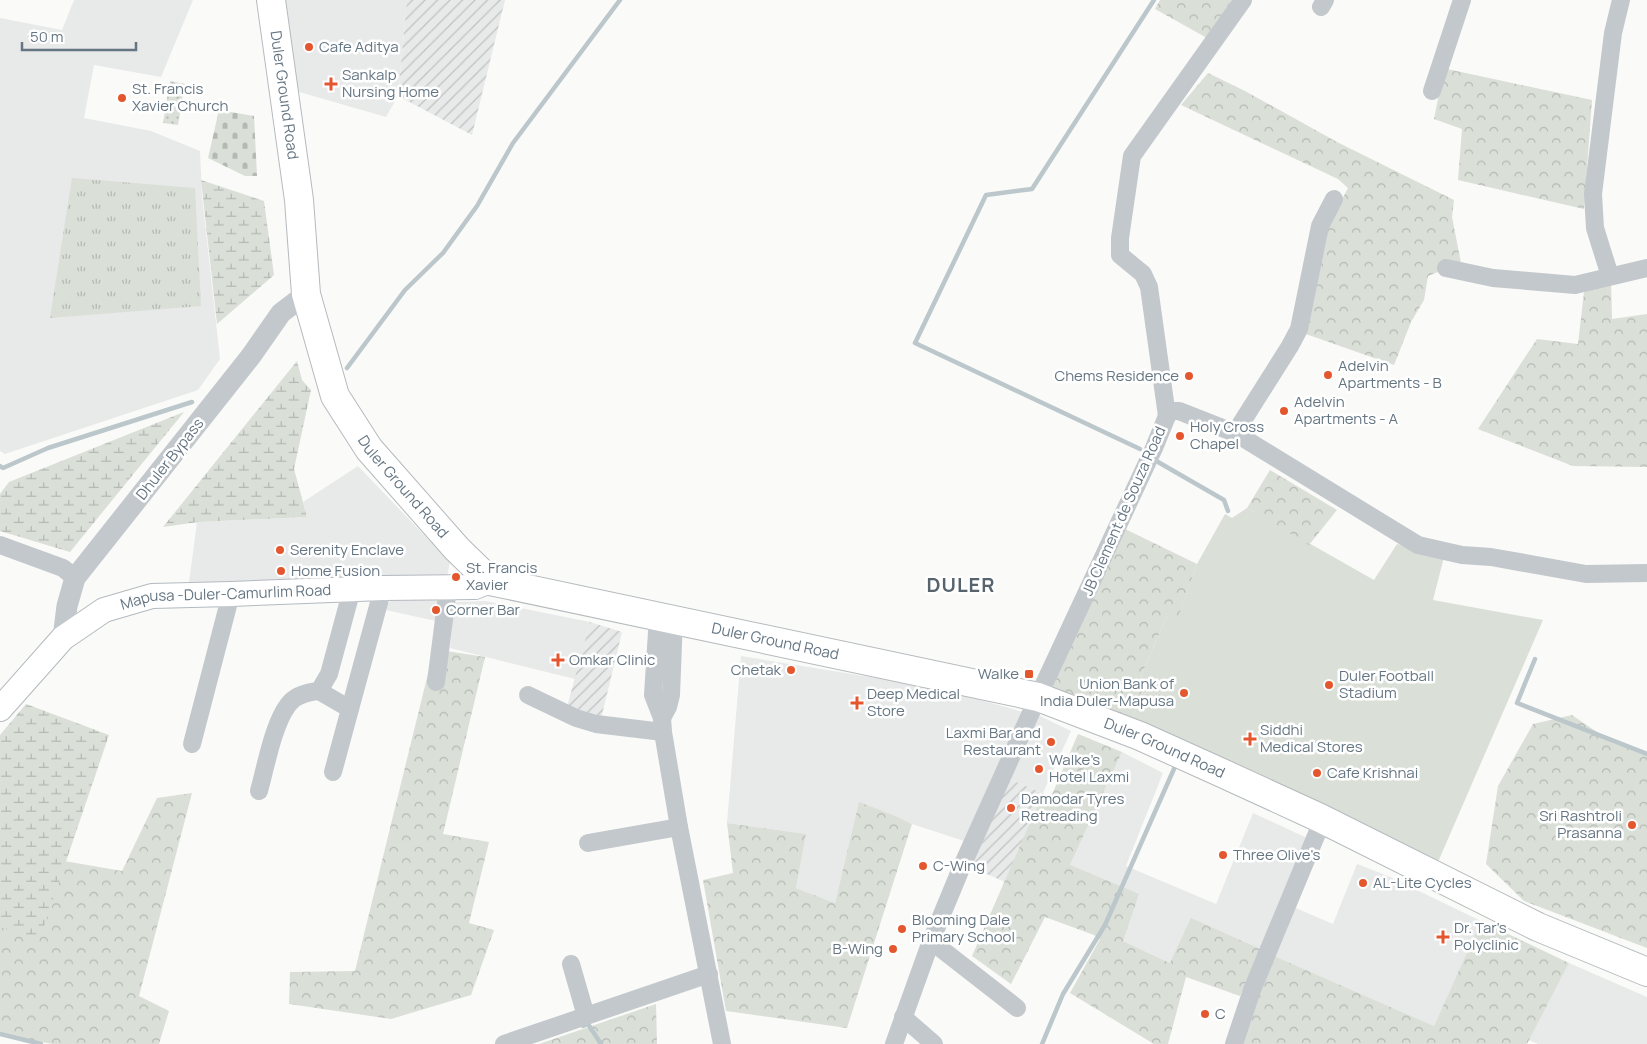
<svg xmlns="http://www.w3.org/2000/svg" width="1647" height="1044" font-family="Manrope,sans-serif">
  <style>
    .built { fill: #e8e9e9 }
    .industrial { fill: url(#industrial-furrows) }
    .grass { fill: #dadfd7 }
    .forest { fill: url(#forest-crowns) }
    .wetland { fill: url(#wetland-marsh) }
    .cemetery { fill: url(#cemetery-stones) }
    .park { fill: url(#park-tufts) }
    .garden { fill: url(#garden-dots) }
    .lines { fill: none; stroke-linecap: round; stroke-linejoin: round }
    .stream { stroke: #bbc7cb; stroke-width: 4.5 }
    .secondary-casing { stroke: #b3babf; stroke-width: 26 }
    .primary-casing { stroke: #b5babe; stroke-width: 30 }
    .minor { stroke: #c3c8cc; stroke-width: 18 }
    .tertiary { stroke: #c3c8cc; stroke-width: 21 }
    .secondary { stroke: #fff; stroke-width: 24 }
    .primary { stroke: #fff; stroke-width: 28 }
    .poi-dot { fill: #e4572e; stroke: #fff; stroke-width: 2 }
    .labels { text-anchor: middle; stroke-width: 5; stroke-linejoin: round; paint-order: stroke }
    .poi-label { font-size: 15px; fill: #657683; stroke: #fff; text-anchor: start }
    .street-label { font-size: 15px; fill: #657683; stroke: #fff }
    .district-label { font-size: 20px; font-weight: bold; letter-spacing: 1px; fill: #57646e; stroke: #fff }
  </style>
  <defs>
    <pattern id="industrial-furrows" width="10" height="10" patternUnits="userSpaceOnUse" patternTransform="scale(1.25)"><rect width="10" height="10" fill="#e8e9e9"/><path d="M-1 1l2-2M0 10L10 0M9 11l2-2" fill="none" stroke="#c0c1c2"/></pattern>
    <pattern id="forest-crowns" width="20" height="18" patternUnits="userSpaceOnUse" patternTransform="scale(1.25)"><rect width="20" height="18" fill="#dadfd7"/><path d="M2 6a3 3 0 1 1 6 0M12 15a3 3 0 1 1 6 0" fill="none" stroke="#b4b9b4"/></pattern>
    <pattern id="wetland-marsh" width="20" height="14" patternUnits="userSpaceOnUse" patternTransform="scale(1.25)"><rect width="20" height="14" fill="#dadfd7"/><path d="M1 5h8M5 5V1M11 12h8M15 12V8" fill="none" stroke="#b4b9b4"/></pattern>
    <pattern id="cemetery-stones" width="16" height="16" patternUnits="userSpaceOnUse" patternTransform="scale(1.25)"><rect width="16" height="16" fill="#dadfd7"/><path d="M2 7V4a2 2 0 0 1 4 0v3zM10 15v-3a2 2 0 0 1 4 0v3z" fill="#b4b9b4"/></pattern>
    <pattern id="park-tufts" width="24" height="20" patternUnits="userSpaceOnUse" patternTransform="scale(1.25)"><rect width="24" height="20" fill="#dadfd7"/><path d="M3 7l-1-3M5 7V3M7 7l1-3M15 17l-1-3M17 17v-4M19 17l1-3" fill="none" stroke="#b4b9b4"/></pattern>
    <pattern id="garden-dots" width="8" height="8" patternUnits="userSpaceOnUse" patternTransform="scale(1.25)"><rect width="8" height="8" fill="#dadfd7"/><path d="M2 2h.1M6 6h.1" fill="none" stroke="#b4b9b4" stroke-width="1.8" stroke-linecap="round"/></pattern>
  </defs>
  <rect width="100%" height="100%" fill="#fafaf8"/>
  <g class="built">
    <path d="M74,0H193L161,77L94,65L84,118L151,131L200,151L202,196L220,359L198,390L5,454L0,451V18L62,30Z"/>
    <path d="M278,0H407L398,96L386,117L289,89Z"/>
    <path d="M358,466L450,562L446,582L188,590L197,522L307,517L303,502Z"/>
    <path d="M392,600H440L436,621L381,609Z"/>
    <path d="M485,601L590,622L575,679L450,648L454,602Z"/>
    <path d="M741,656L938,688L1023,712L964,841L912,824L898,817L859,803L835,903L796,888L806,834L727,823Z"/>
    <path d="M1038,715L1071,731L1043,793L1009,779Z"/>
    <path d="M1122,752L1163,773L1126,866L1216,904L1253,813L1307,838L1260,949L1170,963L1123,941L1070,865Z"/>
    <path d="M1357,864L1388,876L1481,921L1434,1026L1272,955L1291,906L1333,924Z"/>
    <path d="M1569,963L1647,997V1044H1538L1529,1040Z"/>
  </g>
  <g class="industrial">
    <path d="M407,0H505L472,135L398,96Z"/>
    <path d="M590,622L622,632L601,719L567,707Z"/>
    <path d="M1009,779L1043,793L1005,882L971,867Z"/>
  </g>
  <path class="grass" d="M1247,508L1374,580L1397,544L1444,557L1433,600L1543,620L1438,862L1130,722L1147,688L1138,683L1167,616L1177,620L1197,564L1225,514L1232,518Z"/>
  <g class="forest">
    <path d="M1160,0H1232L1207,38L1155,9Z"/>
    <path d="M1447,69L1592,100L1584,209L1458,180L1462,129L1434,119L1439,94Z"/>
    <path d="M1208,73L1245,91L1337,142L1454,200L1452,217L1461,263L1428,276L1424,300L1411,322L1394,365L1303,333L1328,226L1348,188L1338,179L1181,105Z"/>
    <path d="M1611,281L1612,319L1647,314V467L1573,466L1478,429L1537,339L1578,344L1584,292Z"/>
    <path d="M1270,470L1337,510L1309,545L1247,508Z"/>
    <path d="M1123,528L1197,564L1177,621L1167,616L1138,683L1147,688L1130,722L1047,690Z"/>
    <path d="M434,649L485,657L443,834L489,842L469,923L494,930L471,995L391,1019L289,1004L290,972L355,971Z"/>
    <path d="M1572,715L1613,743L1647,753V948L1524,901L1486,864L1498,786L1533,724Z"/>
    <path d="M1078,734L1122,752L1070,865L1139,894L1123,941L1170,963L1191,918L1260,949L1240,996L1186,977L1168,1044H1154L1070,993L1100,939L1094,935L1045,917L1011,984L972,956L1043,793L1051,797Z"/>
    <path d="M192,793L139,996L169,1011L159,1044H53L0,1035V923L47,858L122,871L157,798Z"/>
    <path d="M859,802L898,817L912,824L847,1028L726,1011L703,880L733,873L727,823L806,834L796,888L835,903Z"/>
    <path d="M1481,921L1569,963L1527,1044H1241L1272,955L1434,1026Z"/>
    <path d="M656,1004L657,1044H539Z"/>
  </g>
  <g class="wetland">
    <path d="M201,180L264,201L274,275L217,324Z"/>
    <path d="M297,361L302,380L311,390L294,469L307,517L198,522L163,527Z"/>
    <path d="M184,412L70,552L0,531V494L9,482Z"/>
    <path d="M26,704L109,735L39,941L0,927V735Z"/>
  </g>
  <path class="cemetery" d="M219,110L254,116L257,176H245L208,158Z"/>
  <path class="park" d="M72,178L195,188L201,306L50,318Z"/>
  <path class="garden" d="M170,81L185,84L178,125L163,123Z"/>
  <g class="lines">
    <g class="stream">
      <path d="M347,368L405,290L443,253L477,206L513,143L620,0"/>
      <path d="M1140,449L915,343L986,195L1032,189L1154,0"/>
      <path d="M1158,462L1224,500L1228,511"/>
      <path d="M0,466L3,468L48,448L192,402"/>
      <path d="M1535,659L1517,703L1647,754"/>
      <path d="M583,1026L588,1024L601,1044"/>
      <path d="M0,1034L41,1044"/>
      <path d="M1042,1044L1063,994L1105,925L1177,762"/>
    </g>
    <g class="secondary-casing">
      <g id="secondary">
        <path id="s1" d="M0,709L63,638L104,610L152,596L231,594L383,588L475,587L490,581"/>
      </g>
    </g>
    <g class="primary-casing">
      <g id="primary">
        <path id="s2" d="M271,0L299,200L306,294L335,396L369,449L457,549L490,581L1038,697L1140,736L1222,773L1320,818L1538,927L1647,972"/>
      </g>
    </g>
    <g class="minor">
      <path d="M1321,7L1325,0"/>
      <path d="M1432,91L1462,0"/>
      <path d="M1446,268L1493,278L1575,285L1647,268"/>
      <path d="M1610,276L1595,228L1593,194L1613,33L1621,0"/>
      <path d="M1167,416L1149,287L1143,274L1120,255V238L1132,156L1243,0"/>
      <path d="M1235,433L1290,346L1299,329L1320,226L1334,199"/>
      <path d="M0,545L63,568L75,578"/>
      <path d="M658,616L653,695L662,718L663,732L679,827L722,1044"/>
      <path d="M436,682L448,588"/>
      <path d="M319,691L350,709L333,772"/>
      <path d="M528,695L576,718L596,724L663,732"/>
      <path d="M350,709L383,588"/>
      <path d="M662,718L668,707L671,695L674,619"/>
      <path d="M192,744L231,594"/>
      <path d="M259,791C266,766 273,725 288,705C295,695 308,692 319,691L329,674L352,589"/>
      <path d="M588,843L679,827"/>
      <path d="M931,941L1017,1008"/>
      <path d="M571,964L586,1016"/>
      <path d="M903,1017L934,1044"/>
      <path d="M504,1044L709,974"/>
      <path d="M894,1044L931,941L962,866L1038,697L1154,448L1167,416L1172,411H1179L1235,433L1418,545L1462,555L1491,557L1586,574L1647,573"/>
      <path d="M1234,1044L1252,990L1318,831L1320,818"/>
    </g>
    <path class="tertiary" d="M63,638L67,606L75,578L251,356L281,313L306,294"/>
    <use href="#secondary" class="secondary"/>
    <use href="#primary" class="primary"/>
  </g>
  <g class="poi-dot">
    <circle cx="309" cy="47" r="5"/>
    <path d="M328.5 76.5h5v5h5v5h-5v5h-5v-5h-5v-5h5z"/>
    <circle cx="122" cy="98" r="5"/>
    <circle cx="1328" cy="375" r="5"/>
    <circle cx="1189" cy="376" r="5"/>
    <circle cx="1284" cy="411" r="5"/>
    <circle cx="1180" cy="436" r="5"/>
    <circle cx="280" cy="550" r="5"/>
    <circle cx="281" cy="571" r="5"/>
    <circle cx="456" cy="577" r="5"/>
    <circle cx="436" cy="610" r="5"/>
    <path d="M555.5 652.5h5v5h5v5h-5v5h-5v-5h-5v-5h5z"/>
    <circle cx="791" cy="670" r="5"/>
    <rect x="1024" y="669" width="10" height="10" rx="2.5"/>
    <circle cx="1329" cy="685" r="5"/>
    <circle cx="1184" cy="693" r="5"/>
    <path d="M854.5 695.5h5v5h5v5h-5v5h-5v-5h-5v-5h5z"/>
    <path d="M1247.5 731.5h5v5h5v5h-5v5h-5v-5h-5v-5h5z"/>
    <circle cx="1051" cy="742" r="5"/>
    <circle cx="1039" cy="769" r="5"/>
    <circle cx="1317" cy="773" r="5"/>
    <circle cx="1011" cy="808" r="5"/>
    <circle cx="1632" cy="825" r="5"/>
    <circle cx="1223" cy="855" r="5"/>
    <circle cx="923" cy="866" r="5"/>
    <circle cx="1363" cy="883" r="5"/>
    <circle cx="902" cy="929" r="5"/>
    <path d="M1440.5 929.5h5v5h5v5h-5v5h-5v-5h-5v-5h5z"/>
    <circle cx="893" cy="949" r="5"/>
    <circle cx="1205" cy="1014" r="5"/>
  </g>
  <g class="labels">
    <g class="poi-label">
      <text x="319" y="52">Cafe Aditya</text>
      <text x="342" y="80">Sankalp<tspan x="342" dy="17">Nursing Home</tspan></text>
      <text x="132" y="94">St. Francis<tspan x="132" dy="17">Xavier Church</tspan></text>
      <text x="1338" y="371">Adelvin<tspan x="1338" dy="17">Apartments - B</tspan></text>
      <text x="1179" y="381" text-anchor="end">Chems Residence</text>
      <text x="1294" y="407">Adelvin<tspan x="1294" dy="17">Apartments - A</tspan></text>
      <text x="1190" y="432">Holy Cross<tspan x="1190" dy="17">Chapel</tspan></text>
      <text x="290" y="555">Serenity Enclave</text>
      <text x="466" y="573">St. Francis<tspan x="466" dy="17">Xavier</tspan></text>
      <text x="291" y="576">Home Fusion</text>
      <text x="446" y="615">Corner Bar</text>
      <text x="569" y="665">Omkar Clinic</text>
      <text x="781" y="675" text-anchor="end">Chetak</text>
      <text x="1019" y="679" text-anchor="end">Walke</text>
      <text x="1339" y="681">Duler Football<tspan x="1339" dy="17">Stadium</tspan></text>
      <text x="1174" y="689" text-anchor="end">Union Bank of<tspan x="1174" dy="17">India Duler-Mapusa</tspan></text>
      <text x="867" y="699">Deep Medical<tspan x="867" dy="17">Store</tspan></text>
      <text x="1260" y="735">Siddhi<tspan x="1260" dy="17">Medical Stores</tspan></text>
      <text x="1041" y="738" text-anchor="end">Laxmi Bar and<tspan x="1041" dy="17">Restaurant</tspan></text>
      <text x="1049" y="765">Walke’s<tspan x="1049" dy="17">Hotel Laxmi</tspan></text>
      <text x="1327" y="778">Cafe Krishnai</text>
      <text x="1021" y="804">Damodar Tyres<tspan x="1021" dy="17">Retreading</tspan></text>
      <text x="1622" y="821" text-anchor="end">Sri Rashtroli<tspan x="1622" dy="17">Prasanna</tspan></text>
      <text x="1233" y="860">Three Olive's</text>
      <text x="933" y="871">C-Wing</text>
      <text x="1373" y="888">AL-Lite Cycles</text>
      <text x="912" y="925">Blooming Dale<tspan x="912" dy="17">Primary School</tspan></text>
      <text x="1454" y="933">Dr. Tar's<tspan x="1454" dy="17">Polyclinic</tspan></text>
      <text x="883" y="954" text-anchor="end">B-Wing</text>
      <text x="1215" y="1019">C</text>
    </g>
    <g class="street-label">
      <text dy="5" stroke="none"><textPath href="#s2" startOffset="96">Duler Ground Road</textPath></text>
      <text transform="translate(170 459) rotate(-52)" y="5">Dhuler Bypass</text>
      <text dy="5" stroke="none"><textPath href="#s2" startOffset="516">Duler Ground Road</textPath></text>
      <text transform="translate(1124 511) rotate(-66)" y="5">JB Clement de Souza Road</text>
      <text dy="5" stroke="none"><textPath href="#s1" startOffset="268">Mapusa -Duler-Camurlim Road</textPath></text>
      <text dy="5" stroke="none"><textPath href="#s2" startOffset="936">Duler Ground Road</textPath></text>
      <text dy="5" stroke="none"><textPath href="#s2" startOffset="1341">Duler Ground Road</textPath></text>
    </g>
    <g class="district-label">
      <text x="961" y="592">DULER</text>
    </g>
  </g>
  <path d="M22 42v8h114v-8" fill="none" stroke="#657683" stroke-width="2.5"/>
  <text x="30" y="42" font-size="15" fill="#657683" stroke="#ffffff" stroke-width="4" paint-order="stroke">50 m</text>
</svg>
